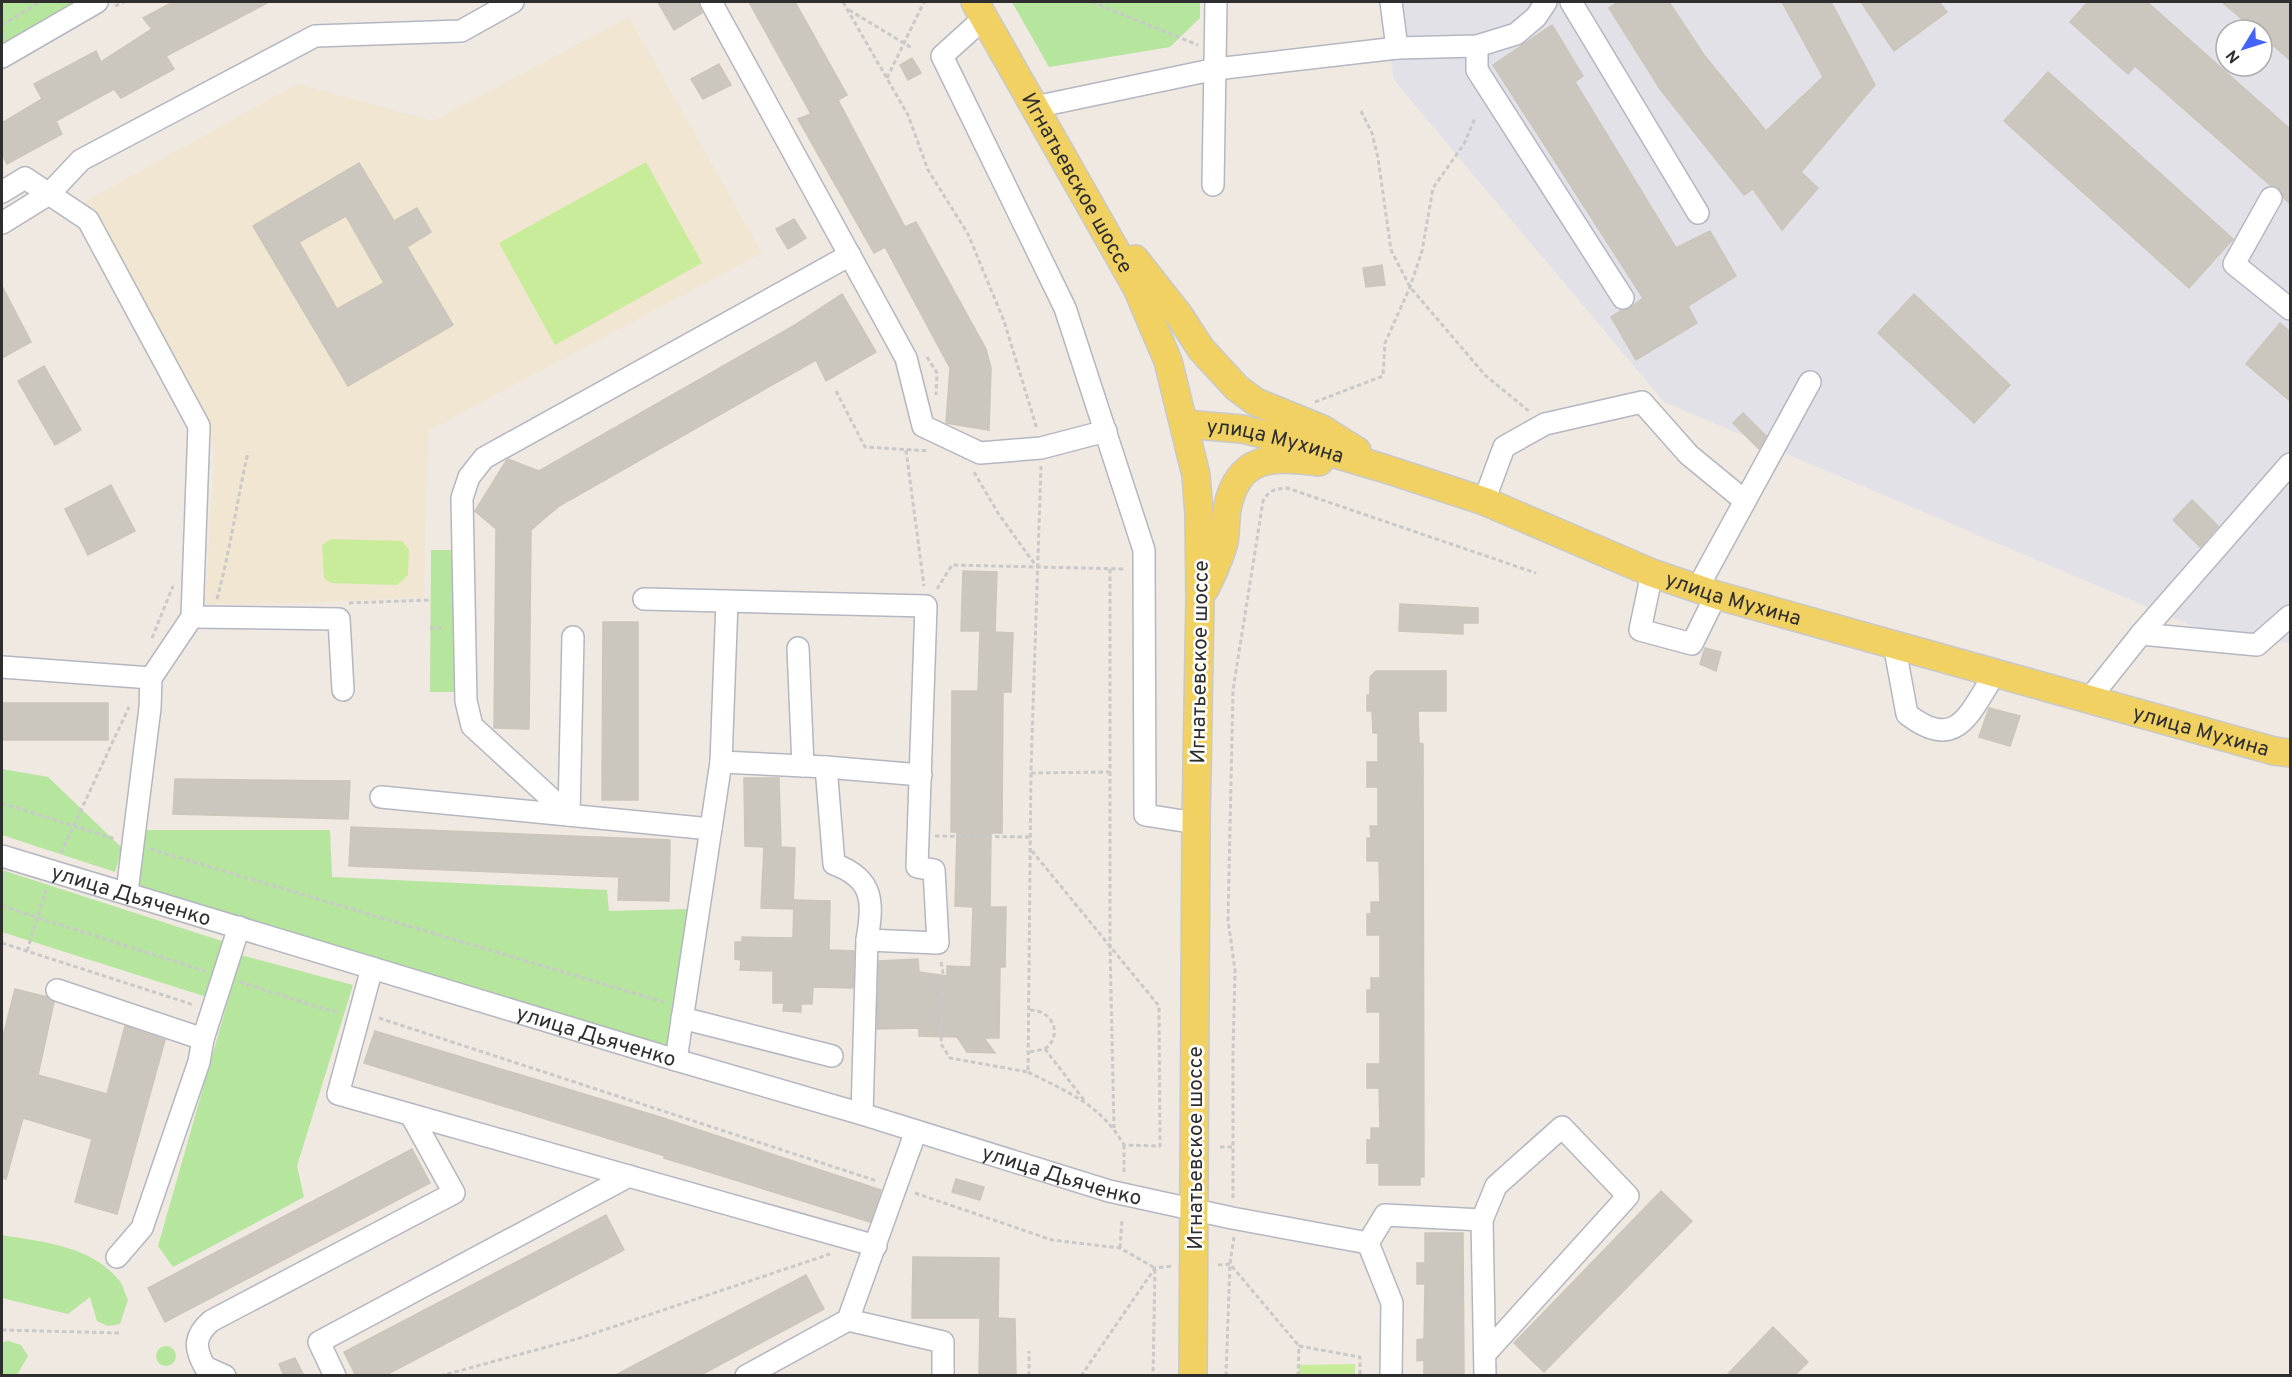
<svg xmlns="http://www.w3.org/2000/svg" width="2292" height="1377" font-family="Overpass,sans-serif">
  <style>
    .industrial { fill: #e3e1e8; fill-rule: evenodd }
    .education { fill: #f0e6d1 }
    .green { fill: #b6e59e }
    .pitch { fill: #c9ec9a }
    .building { fill: #cbc7bf; stroke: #cbc5ba; stroke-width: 1.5; fill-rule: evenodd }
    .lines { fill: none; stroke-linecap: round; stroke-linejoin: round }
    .minor-casing { stroke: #b4b7c1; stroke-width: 24 }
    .major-casing { stroke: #c9c9c9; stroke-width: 30 }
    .path { stroke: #c9c9c9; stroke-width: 3; stroke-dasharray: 4.5 3; stroke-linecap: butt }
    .minor { stroke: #fff; stroke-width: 21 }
    .major { stroke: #f2d163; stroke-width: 27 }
    .labels { text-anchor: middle; stroke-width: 5; stroke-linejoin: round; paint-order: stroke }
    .street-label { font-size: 21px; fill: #2e2e2e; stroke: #fff }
  </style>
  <rect width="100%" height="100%" fill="#efe9e1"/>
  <path class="industrial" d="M1381,2H2290V643L2209,633L1664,402L1394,80ZM2226,30H2262V66H2226Z"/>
  <path class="education" d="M629,17L762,253L428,431L424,597L303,603L205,604L215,450L83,203L297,84L433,121Z"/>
  <g class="green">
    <path d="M2,2H91L2,52Z"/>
    <path d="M1012,2H1200V18L1170,47L1049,67Z"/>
    <path d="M431,550H459V692H430Z"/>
    <path d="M2,769L48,777L122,848L115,872L2,835Z"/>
    <path d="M135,830H330L332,877L607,890L609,911L690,909L676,1060L127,892Z"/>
    <path d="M2,870L228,943L210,998L2,932Z"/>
    <path d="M241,955L353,985L297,1166L304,1197L173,1267L158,1246Z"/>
    <path d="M2,1235C42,1242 89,1245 118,1279C123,1284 125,1294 128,1300L120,1324L108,1326L97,1321L90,1297L68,1314L2,1298Z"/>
    <path d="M9,1341L21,1345L28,1356L17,1375H2V1342Z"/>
    <circle cx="166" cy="1356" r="10"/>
  </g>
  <g class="pitch">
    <path d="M646,162L702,263L555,345L499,243Z"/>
    <path d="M331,539L402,541L409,550L408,575L397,585L331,583L324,578L322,545Z"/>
    <path d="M1355,1364V1375H1299V1365Z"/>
  </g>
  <g class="building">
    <path d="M173,2H269L166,56L174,69L121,98L114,89L56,121L62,134L7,164L2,154V123L42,99L34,84L96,51L101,62L152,29L143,18Z"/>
    <path d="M658,2H698L702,13L674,30Z"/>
    <path d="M749,2H795L847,95L838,100L905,227L916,222L986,349L991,368L989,430L946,423L950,368L885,247L874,253L798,119L811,114Z"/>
    <path d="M1618,2H1669L1704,55L1766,131L1823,77L1782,2H1831L1875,85L1801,172L1818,188L1782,230L1753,189L1744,195L1660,89L1609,8Z"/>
    <path d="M1861,2H1939L1947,12L1894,51Z"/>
    <path d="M2088,2H2147L2290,129V204L2284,198L2278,187L2270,185L2135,66L2128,74L2070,22Z"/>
    <path d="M2222,2H2290V60L2262,36V30H2255Z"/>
    <path d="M1552,25L1583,76L1575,82L1676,248L1710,231L1736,276L1688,306L1697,323L1636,360L1611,317L1622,310L1629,309L1643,298L1493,65Z"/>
    <path d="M912,58L921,73L908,80L900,65Z"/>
    <path d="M719,64L731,85L703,99L691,79Z"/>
    <path d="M2048,72L2233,239L2189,288L2004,121Z"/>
    <path d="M359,163L394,221L417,208L431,232L407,247L453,325L348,386L253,226ZM346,216L384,283L337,309L299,242Z"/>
    <path d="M794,219L806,238L788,249L776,229Z"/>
    <path d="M1382,265L1385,285L1366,287L1363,268Z"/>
    <path d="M2,286L31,342L2,358Z"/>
    <path d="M842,294L876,352L826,381L816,360L559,506L531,530L529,729L494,728L496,529L475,511L506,461L508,459L539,471L795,325Z"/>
    <path d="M1914,294L2010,385L1974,423L1878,333Z"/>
    <path d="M2280,323L2290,332V401L2246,364Z"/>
    <path d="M44,366L81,430L55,445L18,381Z"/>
    <path d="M1743,413L1766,436L1759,449L1733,423Z"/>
    <path d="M111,485L135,531L88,555L65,509Z"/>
    <path d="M2192,500L2218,526L2200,547L2173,520Z"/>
    <path d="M963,571L997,572L995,632L1013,633L1011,692H1003L1002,833H991L990,907H1006L1005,967H1000L999,1038H984L995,1053L967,1052L957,1037L919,1036V1028L877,1029L879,961L918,959L919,972L947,976V966L971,967L973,907L955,906L957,832H951L952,691H978L980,631H961Z"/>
    <path d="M1400,604L1478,608V623H1463V634L1399,631Z"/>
    <path d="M603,622H638V800H602Z"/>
    <path d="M1705,648L1721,652L1716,671L1700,664Z"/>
    <path d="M1376,671H1446V711H1418L1419,743L1423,744L1424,1177H1420V1185H1379V1163H1367V1140H1371V1128H1380L1379,1088H1367V1064H1380V1012H1367V990H1371V978H1380V935H1367V914H1371V902H1380L1379,861H1367V838H1371L1370,826H1378V787H1367V762H1378V733H1373L1372,711H1367V695H1370V677Z"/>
    <rect x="2" y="703" width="106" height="37"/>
    <path d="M1989,708L2020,716L2010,746L1979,737Z"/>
    <path d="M744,778H779L781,847L795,848L793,909L761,908L764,847L745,846Z"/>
    <path d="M175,779L350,781L348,819L173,814Z"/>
    <path d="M351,827L670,840L669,901L618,900L619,877L349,866Z"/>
    <path d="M794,900L830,901L829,950L854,951L853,988L813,987L812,1004H801V1012L783,1011L784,1003H773V971L740,970L741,960L735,959V942H742V937L793,938Z"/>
    <path d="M15,989L47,997L54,1002L38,1075L107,1094L125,1026L165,1040L117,1214L75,1202L92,1139L23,1118L6,1179L2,1178V1040Z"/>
    <path d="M375,1031L660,1117L881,1190L870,1222L664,1158L665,1156L364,1063Z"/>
    <path d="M412,1149L430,1183L165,1322L148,1288Z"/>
    <path d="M956,1179L984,1187L980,1200L952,1192Z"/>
    <path d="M1661,1191L1692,1221L1544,1372L1514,1343Z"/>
    <path d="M606,1215L624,1250L384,1376H356L344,1352Z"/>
    <path d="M1425,1233H1463L1464,1376H1424V1360L1417,1361V1340L1424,1339L1425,1284H1417V1263H1425Z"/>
    <path d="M913,1257L999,1258L998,1318L1015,1319L1016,1376H979L980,1318H912Z"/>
    <path d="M806,1275L824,1309L699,1376H614Z"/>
    <path d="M1773,1327L1808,1362L1794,1376H1726Z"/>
    <path d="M295,1358L304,1376H284L279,1364Z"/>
  </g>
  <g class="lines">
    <g class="minor-casing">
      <g id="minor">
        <path d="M711,2L906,358L923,426L980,453L1041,448L1106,431"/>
        <path d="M1391,2L1397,48"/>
        <path d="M1571,2L1698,213"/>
        <path d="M984,18L942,56L1065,308L1144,550L1145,815L1196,823"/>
        <path d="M1477,46V70L1623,298"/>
        <path d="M2,57L97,2"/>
        <path d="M1035,107L1216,69L1397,48L1477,46L1516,34L1536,17L1546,2"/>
        <path d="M1213,185L1216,2"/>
        <path d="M2,192L25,178L88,220L199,426L192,617L151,678L150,708L127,892"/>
        <path d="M2271,198L2234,264L2290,309"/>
        <path d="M2,223L49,194L81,160L315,36L461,31L513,2"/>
        <path d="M1484,501L1504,447L1545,424L1642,402L1689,455L1745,501"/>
        <path d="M1652,573L1640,630L1692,644L1716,595"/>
        <path d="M1697,589L1810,382"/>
        <path d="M644,599L926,606L917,867L934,870L938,943L867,940"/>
        <path d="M192,617L339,619L343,690"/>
        <path d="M2141,634L2257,645L2290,616"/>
        <path d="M1894,644L1907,714C1958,754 1970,711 1996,672"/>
        <path d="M798,648L803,766"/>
        <path d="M2,667L151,678"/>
        <path d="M2090,698L2141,634L2290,464"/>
        <path d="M721,762L727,601"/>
        <path d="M826,767L834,864C875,879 873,903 867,940L862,1114"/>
        <path d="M381,797L711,829"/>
        <path d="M569,815L472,726L466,701L462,498L469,477L484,458L850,255"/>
        <path d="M569,815L573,637"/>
        <path id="s1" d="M2,856L676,1060L862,1114L1109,1191L1232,1218L1368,1243L1392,1303L1391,1376"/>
        <path d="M372,968L338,1094L876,1246"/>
        <path d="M57,990L203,1039"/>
        <path d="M682,1018L832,1056"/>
        <path d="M676,1060L721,762L826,767L921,775"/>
        <path d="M1482,1220L1496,1186L1562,1127L1628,1196L1485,1354"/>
        <path d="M1368,1243L1385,1215L1482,1220L1485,1376"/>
        <path d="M117,1257L142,1228L199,1062L203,1039L239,927"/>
        <path d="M848,1320L943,1342V1376"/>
        <path d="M225,1376L205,1367C194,1348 194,1336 211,1321L454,1193L411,1115"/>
        <path d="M335,1376L319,1342L629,1176"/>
        <path d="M746,1376L848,1320L916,1131"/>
      </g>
    </g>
    <g class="major-casing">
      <g id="major">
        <path id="s2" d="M975,2L1137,288L1168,361L1196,475L1199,514L1200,598L1196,823L1193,1376"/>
        <path d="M1135,259L1179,315L1201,349L1237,388L1256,402L1322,429L1357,451"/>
        <path id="s3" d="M1185,424L1242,429L1295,442L1386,469L1484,501L1652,573L1716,595L2274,751L2290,753"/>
        <path d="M1205,589C1212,574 1220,559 1224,542C1226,531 1225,520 1227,509C1238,455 1272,456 1319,462"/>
      </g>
    </g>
    <g class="path">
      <path d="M843,2L908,115L928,170L968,234L1004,321L1037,429"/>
      <path d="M1092,2L1198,45"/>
      <path d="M115,6L124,2"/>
      <path d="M849,10L912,48"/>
      <path d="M2,25L40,2"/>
      <path d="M887,78L924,2"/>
      <path d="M1361,111L1372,133L1378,158L1391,250L1410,287L1485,375L1530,412"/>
      <path d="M927,357L937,373L936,395"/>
      <path d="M836,391L865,447L929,451"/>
      <path d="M1315,402L1383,376L1385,343L1410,287L1422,251L1433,188L1464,144L1475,118"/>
      <path d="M906,450L924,586"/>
      <path d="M974,472L998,513L1036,566"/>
      <path d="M1110,569V947L1114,1128"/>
      <path d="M937,589L952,565L1124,569"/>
      <path d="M217,599C230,551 237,501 248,452"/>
      <path d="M349,603L430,600"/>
      <path d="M430,628H446"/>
      <path d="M152,638L173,586"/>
      <path d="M1031,773L1110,772"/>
      <path d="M2,803L115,839"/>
      <path d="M935,836L1031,837"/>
      <path d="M150,849L664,1002"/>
      <path d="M61,853L129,707"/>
      <path d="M2,906L205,971"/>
      <path d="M2,943L194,1005"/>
      <path d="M27,951L46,890"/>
      <path d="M941,962L943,973L941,1044L950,1058L1028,1072L1031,769L1041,466"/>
      <path d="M240,982L324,1009L340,1012"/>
      <path d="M1030,1010C1052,1010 1064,1034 1045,1049"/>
      <path d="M379,1018L877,1181"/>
      <path d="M1030,1052L1045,1049L1084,1100"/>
      <path d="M1028,1072C1069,1093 1100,1104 1124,1145L1160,1146L1159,1006L1032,851"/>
      <path d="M1124,1145V1174"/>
      <path d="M1220,1147H1232"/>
      <path d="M915,1193L1052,1240L1120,1248L1155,1268L1153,1376"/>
      <path d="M1233,1198V1053L1235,970L1228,920L1233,690L1263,501C1269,490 1275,489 1287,488L1536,573"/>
      <path d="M1120,1248L1122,1219"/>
      <path d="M1218,1265L1230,1264L1299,1346"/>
      <path d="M2,1330L121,1333"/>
      <path d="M440,1376L580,1338L830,1254"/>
      <path d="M1029,1376V1351"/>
      <path d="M1081,1376L1155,1268L1172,1266"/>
      <path d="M1226,1376L1230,1264L1234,1237"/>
      <path d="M1298,1376L1299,1346L1360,1357V1376"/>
    </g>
    <use href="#minor" class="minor"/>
    <use href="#major" class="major"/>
  </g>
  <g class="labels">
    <g class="street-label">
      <text dy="7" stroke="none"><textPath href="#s2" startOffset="208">Игнатьевское шоссе</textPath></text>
      <text dy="7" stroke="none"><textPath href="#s3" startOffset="92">улица Мухина</textPath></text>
      <text dy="7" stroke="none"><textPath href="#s3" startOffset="578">улица Мухина</textPath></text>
      <text transform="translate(1199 662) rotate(-89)" y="7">Игнатьевское шоссе</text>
      <text dy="7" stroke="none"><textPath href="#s3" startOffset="1064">улица Мухина</textPath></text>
      <text dy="7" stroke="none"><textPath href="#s1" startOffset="135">улица Дьяченко</textPath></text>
      <text dy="7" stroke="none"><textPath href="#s1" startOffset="621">улица Дьяченко</textPath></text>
      <text transform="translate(1195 1148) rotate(-90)" y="7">Игнатьевское шоссе</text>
      <text dy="7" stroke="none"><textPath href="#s1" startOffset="1107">улица Дьяченко</textPath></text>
    </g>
  </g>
  <rect width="2292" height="1377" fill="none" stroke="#2e2e2e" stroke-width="6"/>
  <g transform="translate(2244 48) rotate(232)"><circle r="28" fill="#ffffff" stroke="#ababab" stroke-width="1.5"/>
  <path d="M0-4.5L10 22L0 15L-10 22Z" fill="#4264fb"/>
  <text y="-9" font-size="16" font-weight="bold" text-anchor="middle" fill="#2e2e2e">N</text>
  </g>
</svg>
